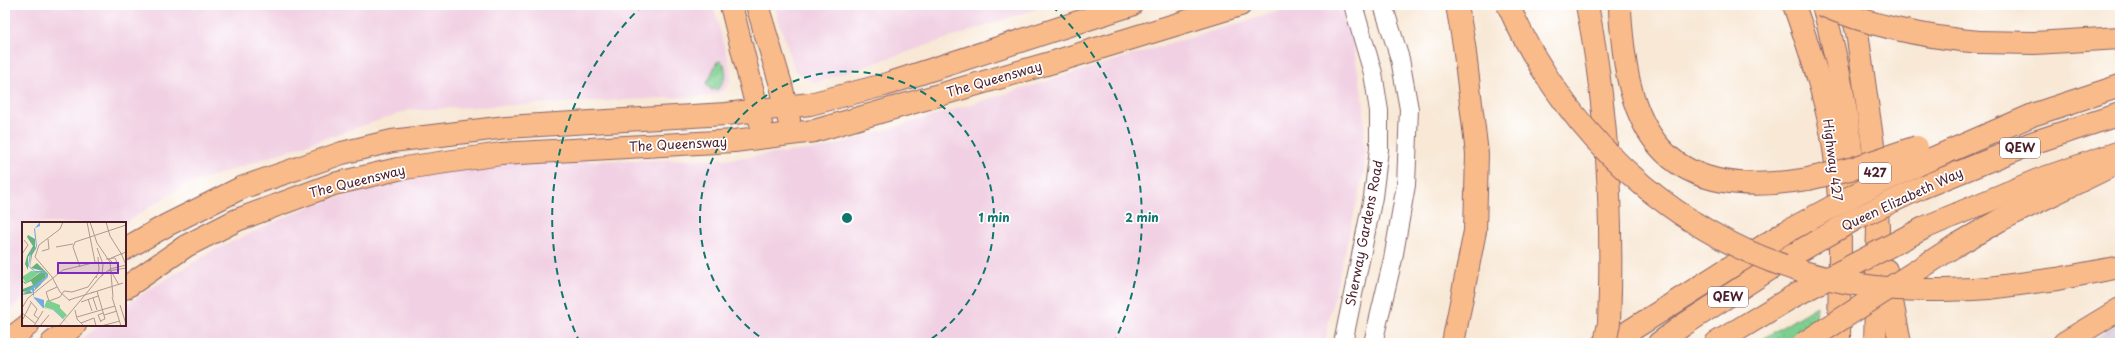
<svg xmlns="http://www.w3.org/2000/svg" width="2125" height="348" font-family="'Playpen Sans',sans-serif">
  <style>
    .built { fill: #f1d0e3 }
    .industrial { fill: url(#industrial-furrows) }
    .grass { fill: url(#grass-dots); stroke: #64785e }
    .garden { fill: url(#garden-furrows); stroke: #64785e }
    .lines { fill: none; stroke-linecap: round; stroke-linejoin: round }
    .minor-casing { stroke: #876566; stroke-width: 20 }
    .major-casing { stroke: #876566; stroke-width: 24 }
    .highway-casing { stroke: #876566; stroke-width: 24 }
    .minor { stroke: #fff; stroke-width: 18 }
    .major { stroke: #fabb8b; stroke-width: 22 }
    .highway { stroke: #fabb8b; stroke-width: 22 }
    .highway-bridge-casing { stroke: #876566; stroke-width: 24; stroke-linecap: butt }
    .highway-bridge { stroke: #fabb8b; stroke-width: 22 }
    .ring { fill: none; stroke: #0f766e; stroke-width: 2; stroke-dasharray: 7 5 }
    .labels { text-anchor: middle; stroke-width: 3.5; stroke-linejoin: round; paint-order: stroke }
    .shield { fill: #fff; stroke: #80626b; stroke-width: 1 }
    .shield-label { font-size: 12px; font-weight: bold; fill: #4a1f2b }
    .street-label { font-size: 13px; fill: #4a1f2b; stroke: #fff }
    .inset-road { fill: none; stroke: #b29891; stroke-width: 1 }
    .view { fill: #7b2cbf; fill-opacity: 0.15; stroke: #7b2cbf; stroke-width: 2 }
    .inset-edge { fill: none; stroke: #4a1f2b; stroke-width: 2 }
    .centre { fill: #0f766e; stroke: #fff; stroke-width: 2 }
    .ring-label { font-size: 12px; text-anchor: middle; font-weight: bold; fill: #0f766e; stroke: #fff; stroke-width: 3.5; stroke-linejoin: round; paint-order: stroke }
  </style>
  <defs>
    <pattern id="industrial-furrows" width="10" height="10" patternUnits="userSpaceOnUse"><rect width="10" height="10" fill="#cebed1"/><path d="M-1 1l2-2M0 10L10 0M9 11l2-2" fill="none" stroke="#b2a3b4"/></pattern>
    <pattern id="grass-dots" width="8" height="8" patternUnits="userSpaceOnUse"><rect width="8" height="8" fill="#7ed091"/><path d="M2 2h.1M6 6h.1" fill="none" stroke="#6eb27d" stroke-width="1.8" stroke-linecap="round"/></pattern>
    <pattern id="garden-furrows" width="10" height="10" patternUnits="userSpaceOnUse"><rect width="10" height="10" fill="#7ed091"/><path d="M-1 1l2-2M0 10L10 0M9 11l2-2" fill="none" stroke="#6eb27d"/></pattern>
  </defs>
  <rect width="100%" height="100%" fill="#fff"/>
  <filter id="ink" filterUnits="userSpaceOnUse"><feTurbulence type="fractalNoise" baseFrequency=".025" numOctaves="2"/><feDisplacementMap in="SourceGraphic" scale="8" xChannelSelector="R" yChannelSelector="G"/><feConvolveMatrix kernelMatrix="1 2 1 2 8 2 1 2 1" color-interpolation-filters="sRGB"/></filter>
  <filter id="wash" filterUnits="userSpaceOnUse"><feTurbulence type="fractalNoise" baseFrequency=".012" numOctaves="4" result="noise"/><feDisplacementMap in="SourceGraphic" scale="16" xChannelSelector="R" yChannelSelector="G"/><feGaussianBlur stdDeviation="0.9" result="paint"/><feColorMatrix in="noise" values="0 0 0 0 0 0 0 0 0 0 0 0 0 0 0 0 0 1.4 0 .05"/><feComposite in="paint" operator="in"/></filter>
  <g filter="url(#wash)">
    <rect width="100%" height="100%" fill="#f8e8d5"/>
    <g class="built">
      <path d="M5,5H713L729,64L731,80L724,91L710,96L409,110L183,186L125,223H23V299L5,314Z"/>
      <path d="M774,5H1048L815,83L795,71Z"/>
      <path d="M1299,5H1338L1352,39L1364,105L1365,168L1330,314L1325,343H76L99,325H125V305L212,251L301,210L404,176L513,162L730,159L826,148Z"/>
    </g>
    <path class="industrial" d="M2120,322V343H2086Z"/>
    <path class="grass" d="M1817,306L1815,330L1796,343H1756Z"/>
    <path class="garden" d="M721,61L724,64L726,77L718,89L712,90L707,86V83L717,62Z"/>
  </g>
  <g filter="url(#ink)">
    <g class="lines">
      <g class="minor-casing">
        <g id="minor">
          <path d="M1343,343L1373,197L1379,149V111L1373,73L1353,5"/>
          <path d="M1373,343L1393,259L1406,185L1409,109L1400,59L1383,5"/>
        </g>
      </g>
      <g class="major-casing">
        <g id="major">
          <path d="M731,5L761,124"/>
          <path d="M757,5L781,85L789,120"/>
          <path d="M125,249L167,225L241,188L342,153L392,141L506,127L726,114L810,104L884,85L1131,5"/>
          <path d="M125,288L186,246L237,220L334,184L398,169L501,154L734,141L814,131L1057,61L1240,5"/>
          <path d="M5,343L28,325"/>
          <path d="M52,343L75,325"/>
        </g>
      </g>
      <g class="highway-casing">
        <g id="highway">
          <path d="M1587,5C1606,101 1612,193 1610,291"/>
          <path d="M1620,5C1620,21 1622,37 1624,53C1638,167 1701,197 1808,179"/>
          <path d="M1794,5C1809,48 1824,92 1832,136C1844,204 1839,274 1839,343"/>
          <path d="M1823,5C1841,73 1854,142 1855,213"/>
          <path d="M1850,5L1857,32L1873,145L1878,228L1875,343"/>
          <path d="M1979,42L2034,43L2120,38"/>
          <path d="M1922,163L2035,114L2120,86"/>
          <path d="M1923,187L2032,143L2120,114"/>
          <path d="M1926,227L2038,180L2120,152"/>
          <path d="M1955,246L2000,220L2107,168"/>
          <path d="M1886,270L1900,343"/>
          <path d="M1989,288L2057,279L2120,267"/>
          <path d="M1453,343L1475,231L1477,154L1464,45L1457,5"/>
          <path d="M1604,343L1628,332L1784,233"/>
          <path d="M1659,343L1682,326L1793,254"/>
          <path d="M1716,343L1792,297"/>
          <path d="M2064,343L2120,309"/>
        </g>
      </g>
      <use href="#minor" class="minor"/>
      <use href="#major" class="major"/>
      <use href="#highway" class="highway"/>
      <g class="highway-bridge-casing">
        <g id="highway-bridge">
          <path d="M1508,5C1572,147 1691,251 1844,282C1892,292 1941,291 1989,288"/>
          <path d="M1822,5C1872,27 1925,37 1979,42"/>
          <path d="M1808,179L1854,168L1917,147"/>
          <path d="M1784,233L1856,194L1922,163"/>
          <path d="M1798,252L1857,218L1923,187"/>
          <path d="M1792,297L1926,227"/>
          <path d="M1605,343L1609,323L1610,291"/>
          <path d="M1804,343L1955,246"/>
        </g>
      </g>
      <use href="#highway-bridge" class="highway-bridge"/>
    </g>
  </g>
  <g class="ring">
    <path d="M769 343A147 147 0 1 1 925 343"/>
    <path d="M580 343A295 295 0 0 1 642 6M1052 6A295 295 0 0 1 1114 343"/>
  </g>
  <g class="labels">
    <g class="shield">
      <rect x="2000" y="138" width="40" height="20" rx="3"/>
      <rect x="1859" y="163" width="32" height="20" rx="3"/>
      <rect x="1708" y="287" width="40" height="20" rx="3"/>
    </g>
    <g class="shield-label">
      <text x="2020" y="152">QEW</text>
      <text x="1875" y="177">427</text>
      <text x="1728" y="301">QEW</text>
    </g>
    <g class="street-label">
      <text transform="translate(994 79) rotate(-16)" y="5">The Queensway</text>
      <text transform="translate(678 144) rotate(-3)" y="5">The Queensway</text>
      <text transform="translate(1833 160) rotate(83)" y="5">Highway 427</text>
      <text transform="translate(357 181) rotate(-14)" y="5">The Queensway</text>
      <text transform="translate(1902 199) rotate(-25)" y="5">Queen Elizabeth Way</text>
      <text transform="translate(1364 233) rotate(-79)" y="5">Sherway Gardens Road</text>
    </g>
  </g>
  <g transform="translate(22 222)">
    <rect width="104" height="104" fill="#f8e8d5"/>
    <path d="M9,49L18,50L4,61L0,55Z" fill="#7ed091"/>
    <path d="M6,13L13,17V26L15,25L10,33L8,46L9,31L13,27L6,35V48L3,42L5,34L11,24L5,15ZM15,41L26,52V55L11,70L16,61L19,62L26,54L21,49L9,46ZM19,50L23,51L24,55L7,68L11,71L0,73L6,69L0,70L1,67L11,63L9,59L3,62L0,58L4,61Z" fill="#66b27b"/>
    <path d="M25,78L38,83V86L45,93L41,97L32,88L22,85Z" fill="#7ed091"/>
    <path d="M18,0V4L13,6L15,24L9,31L7,44L13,49H22L26,54L17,64L12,66V75L22,78V86L32,88L49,104L31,88L21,86L12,76L10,68L0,72L24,55L23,51L13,50L6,44L8,31L14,24L12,7Z" fill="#71ace2"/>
    <path class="inset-road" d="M41,0L38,7L17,23L13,35L30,55L38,70L48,79M65,0L73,40M68,0L75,21L88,40L91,75M84,0L88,14L100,33M34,25L51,22M75,26L81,42L80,54M20,29L27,27L26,17M99,31L104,43M0,32L6,23L2,18M89,36L104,30M84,37H87L91,36H93L95,40L91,41L88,38L87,36M58,45L51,25L53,20L104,3M86,49L104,46M89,49L97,63M74,56L77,48L76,35M35,65L24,70L27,79L38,75M75,69L83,97L78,99M69,71L101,61M38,75L42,69L50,70L66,65L74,54M90,75L99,104M71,76L75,88M66,77L70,89M47,78L72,70M8,79L15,87L12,93L17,97M59,80L76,74M98,83L104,102M0,86L6,76L41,48L75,40M53,88L55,97L62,104M0,91L14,102M82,93L95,89M55,95L93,84M1,97L9,81M79,100L76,93L81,91M59,101L72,96L74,104M12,104L21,89M18,104L27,93M37,104L78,55L88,47L104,43M79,104L98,99"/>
    <path class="view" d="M36,41H96V51H36Z"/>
    <rect width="104" height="104" class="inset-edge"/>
  </g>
  <circle cx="847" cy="218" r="6" class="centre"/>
  <g class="ring-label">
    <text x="994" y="222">1 min</text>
    <text x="1142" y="222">2 min</text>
  </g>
  <rect width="2125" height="348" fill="none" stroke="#fff" stroke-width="20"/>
</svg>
